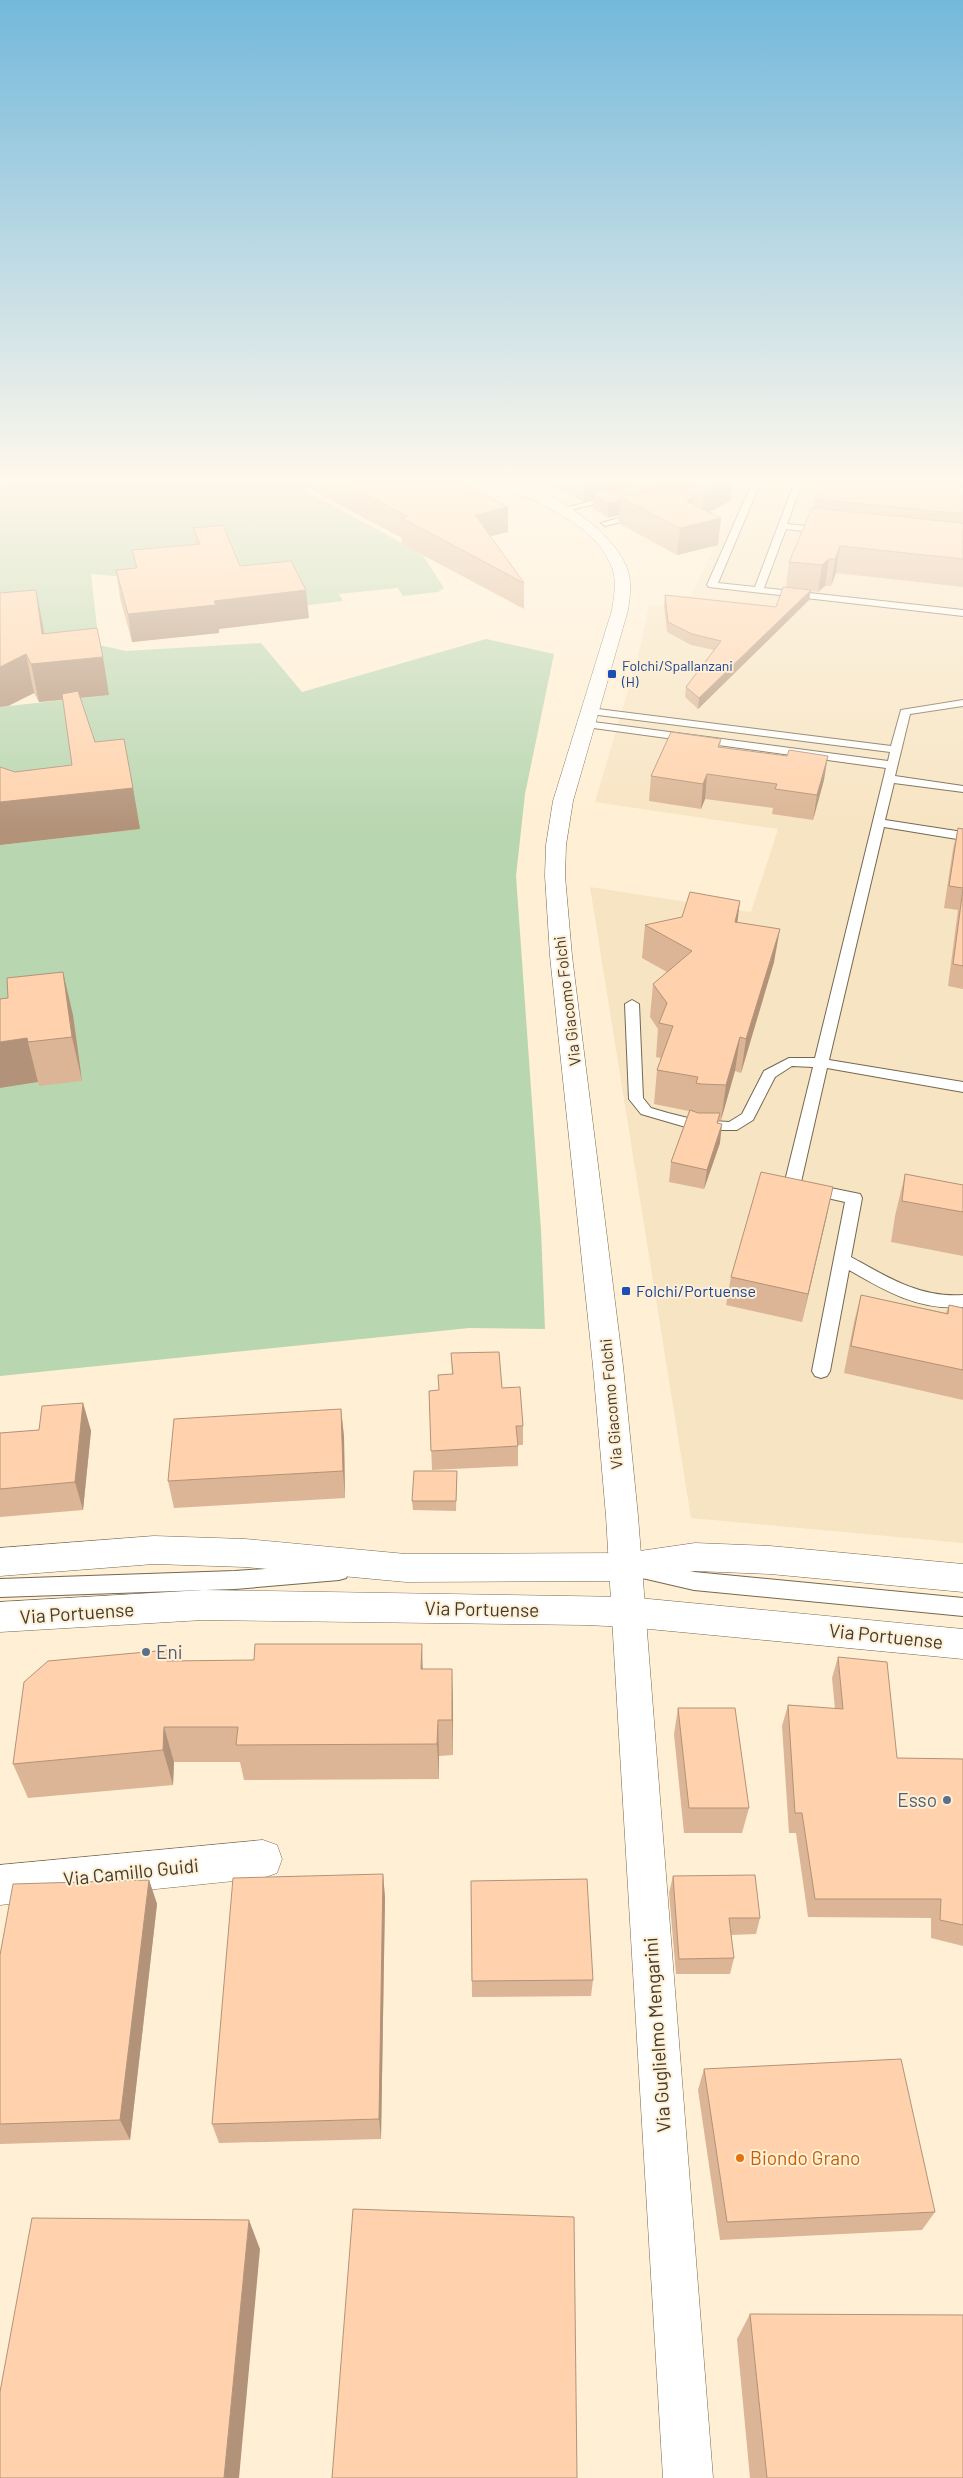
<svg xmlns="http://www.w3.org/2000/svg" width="963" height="2478" font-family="Barlow,sans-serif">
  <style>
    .built { fill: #f7e4c2 }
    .green { fill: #b8d6b0 }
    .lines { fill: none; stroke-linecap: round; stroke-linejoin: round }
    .service-casing { stroke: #756850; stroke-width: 2 }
    .minor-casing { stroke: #756850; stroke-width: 1 }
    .secondary-casing { stroke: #756850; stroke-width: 1 }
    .service { fill: #fff; fill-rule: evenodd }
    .minor { fill: #fff; fill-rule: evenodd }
    .secondary { fill: #fff; fill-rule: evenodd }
    .wall { fill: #dbb595 }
    .shaded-wall { fill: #b29379 }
    .building { fill: #ffd2ad; stroke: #b29379 }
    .transit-dot { fill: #1a4fb4; stroke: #ffefd4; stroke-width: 2 }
    .service-dot { fill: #5c6f8a; stroke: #ffefd4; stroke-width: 2 }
    .food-dot { fill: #e8710a; stroke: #ffefd4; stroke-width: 2 }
    .labels { text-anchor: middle; stroke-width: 4; stroke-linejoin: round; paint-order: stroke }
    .far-transit-label { font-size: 14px; fill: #164399; stroke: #ffefd4; text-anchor: start }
    .street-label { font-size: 16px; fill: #403a2f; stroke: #ffefd4 }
    .transit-label { font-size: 16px; fill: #164399; stroke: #ffefd4; text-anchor: start }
    .near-street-label { font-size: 19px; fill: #403a2f; stroke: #ffefd4 }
    .near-service-label { font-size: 19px; fill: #4e5e75; stroke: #ffefd4; text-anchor: start }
    .near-food-label { font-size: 19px; fill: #c56008; stroke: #ffefd4; text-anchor: start }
  </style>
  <rect width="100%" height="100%" fill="#ffefd4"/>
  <path class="built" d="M663,481H963V1543L691,1518L590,887L751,912L778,829L595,802L638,656L649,605L685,607L738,500Z"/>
  <path class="green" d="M42,481H344L304,490L422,554L444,588L438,592L403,596L398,588L339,594L343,601L302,606L136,578L91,574L99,645L126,651L261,643L302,692L486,639L554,654L525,794L516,876L541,1230L545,1329L469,1328L0,1376V1088L38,1082L82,1081L0,1044V845L140,829L80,806L0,804V707L109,695L0,631V484Z"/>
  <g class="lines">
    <g class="service-casing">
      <g id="service">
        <path d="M753,481H761L718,583L755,587L795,481H803L787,524L825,528L829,531L825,534L786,529L764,588L963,610V616L709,587L707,585Z"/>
        <path d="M614,495L618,497L617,499L561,512L557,510Z"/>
        <path d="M640,512L644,515L643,517L605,526L601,523Z"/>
        <path d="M963,700V706L910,714L895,776L963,786V792L894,783L885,820L963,832V840L884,827L829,1060L963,1082V1092L827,1068L801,1182L860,1194L862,1198L851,1257C887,1277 920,1298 963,1295V1307C920,1311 885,1291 849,1270L830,1371L827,1376L821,1378L815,1376L812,1371L845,1202L792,1190L786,1189L784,1185L813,1067L792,1066L775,1077L753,1120L737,1130H696L641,1114L629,1099L625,1004L632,1000L639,1004L643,1098L651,1108L668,1113L696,1120L729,1122L742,1114L764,1071L789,1058H815L886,768L586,727L581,724L586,721L888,761L890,752L590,714L585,711L590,708L891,746L901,710Z"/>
        <path d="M645,1563L694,1572L963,1598V1616L694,1590L638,1577L635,1571L638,1565Z"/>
        <path d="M339,1564L346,1566L349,1572L346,1578L339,1580L235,1589L0,1597V1579L235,1571Z"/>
      </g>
    </g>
    <g class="minor-casing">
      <g id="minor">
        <path d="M494,481C536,478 612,528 627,568C632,581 630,597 628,610L573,801L566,845L565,876L572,956L623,1366L638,1516L713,2478H663L606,1516L593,1366L550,956L545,876L546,845L553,801L612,610C614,597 617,581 612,568C599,532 560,513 528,498C518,494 501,490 494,481Z"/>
        <path d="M263,1840L277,1845L282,1859L277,1873L263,1878L0,1905V1865Z"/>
      </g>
    </g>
    <g class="secondary-casing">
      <g id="secondary">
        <path d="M154,1536L245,1539L406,1554L626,1553L695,1543L770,1546L963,1564V1592L770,1574L695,1571L626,1581L406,1582L245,1567L154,1564L0,1576V1548Z"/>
        <path d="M203,1590L628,1597L963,1629V1659L628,1627L586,1625L203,1620L0,1632V1602Z"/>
      </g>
    </g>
    <use href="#service" class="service"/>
    <use href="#minor" class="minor"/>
    <use href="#secondary" class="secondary"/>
  </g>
  <g class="wall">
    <path d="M310,481H463L470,487L508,532L490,536L524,583V609L402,544V538L310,489Z"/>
    <path d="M542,481H631L630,485L642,486V481H732L730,501L709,512L721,518L718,545L677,555L618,523L619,515L608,518L593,508L594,499L584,502Z"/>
    <path d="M963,481V587L836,573L831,586H825L818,592L811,591L809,600L698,709L685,697L686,687L714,650L691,645L667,632L664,605L665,595L776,607L786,587L789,562L814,508L815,499Z"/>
    <path d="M193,528L240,566L309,618L219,629V633L132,642L120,598L116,570L135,568L132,550L195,544Z"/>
    <path d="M36,590L44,633L109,695L80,698L95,742L133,788L140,829L0,845V802L15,772L72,765L63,700L39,702L34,693L8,706Z"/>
    <path d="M721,739L720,747L824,780L813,820L772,814L773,808L705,799L701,809L649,801L651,776Z"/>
    <path d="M958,828L963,829V989L948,986L958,910L944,908L953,849Z"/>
    <path d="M737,923L774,962L741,1073L735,1071L721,1120H719L718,1123L720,1143L704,1189L669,1182L671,1162L689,1111L654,1104L657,1070L661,1058L656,1057L658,1029L650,1017L653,984L667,972L642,958L645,925Z"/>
    <path d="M0,999L73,1015L82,1081L39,1086L38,1082L0,1088Z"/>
    <path d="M905,1174L963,1185V1256L891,1242L895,1216Z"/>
    <path d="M827,1215L802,1322L726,1305L731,1277Z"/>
    <path d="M861,1295L946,1313L949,1305L963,1308V1400L844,1373L854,1322Z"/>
    <path d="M451,1353L502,1388L523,1426V1445H518V1466L432,1470L429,1391L439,1390L452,1374Z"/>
    <path d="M83,1403L91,1431L83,1510L0,1517V1433L39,1430Z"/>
    <path d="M341,1409L344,1437L345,1498L174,1508L168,1481Z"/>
    <path d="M457,1471L456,1511L413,1510L412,1501Z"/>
    <path d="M838,1657L897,1758L963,1759V1946L931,1938V1918L808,1917L796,1833H789L782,1726L788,1705L835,1709L832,1678Z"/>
    <path d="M170,1661L423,1669L453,1704V1755L439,1756V1779L244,1780L240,1762H174L173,1785L28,1798L13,1764Z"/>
    <path d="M678,1708L749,1808L742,1833H684L674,1734Z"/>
    <path d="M383,1874L385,1898L381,2139L219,2143L212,2124Z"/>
    <path d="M673,1876L760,1918L756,1934L731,1935L734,1958L730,1974H676L669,1893Z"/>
    <path d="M149,1880L157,1904L130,2140L0,2144V1955Z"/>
    <path d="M471,1881L593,1980L591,1996L472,1997Z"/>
    <path d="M704,2069L935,2212L922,2230L720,2240L698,2090Z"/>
    <path d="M750,2314L963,2478H750L737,2339Z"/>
  </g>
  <g class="shaded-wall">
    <path d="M585,481H631L630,491L594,494V499L584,502Z"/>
    <path d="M723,481H732L730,501L702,516L704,491Z"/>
    <path d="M695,496L693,522L721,518L718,545L677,555L680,528L686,501Z"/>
    <path d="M620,501L619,515L608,518V503Z"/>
    <path d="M508,507V532L475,540V515Z"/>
    <path d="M840,546L836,573L831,586L835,559Z"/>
    <path d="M829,559L825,586L818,592L822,565Z"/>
    <path d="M36,590L43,626L48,662L103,657L109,695L39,702L31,664L42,634Z"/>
    <path d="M306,590L309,618L219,629V633L132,642L128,614L214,601Z"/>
    <path d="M811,590L809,600L698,709L699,698Z"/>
    <path d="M26,654L34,693L8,706L0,707V667Z"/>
    <path d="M828,756L824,780L813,820L817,795Z"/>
    <path d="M707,774L705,799L701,809L703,784Z"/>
    <path d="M133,788L140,829L0,845V802Z"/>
    <path d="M740,901L736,934L735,922Z"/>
    <path d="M780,929L774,962L741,1073L746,1039Z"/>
    <path d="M63,972L73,1015L82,1081L72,1037Z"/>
    <path d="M740,1037L735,1071L721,1120L726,1085Z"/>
    <path d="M27,1038L38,1082L0,1088V1042Z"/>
    <path d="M722,1124L720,1143L704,1189L707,1170Z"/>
    <path d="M833,1187L827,1215L802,1322L808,1294Z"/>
    <path d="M83,1403L91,1431L83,1510L75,1482Z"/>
    <path d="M341,1409L344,1437L345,1498L343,1471Z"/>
    <path d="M422,1644L423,1680L421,1669Z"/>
    <path d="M168,1650L177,1686L167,1661Z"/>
    <path d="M452,1669L453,1704V1755L452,1720Z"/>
    <path d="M438,1720L439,1756V1779L437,1744Z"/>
    <path d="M164,1727L174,1762L173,1785L163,1750Z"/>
    <path d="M383,1874L385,1898L381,2139L379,2119Z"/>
    <path d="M149,1880L157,1904L130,2140L120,2120Z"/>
    <path d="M249,2220L260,2249L239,2478H224Z"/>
  </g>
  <g class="building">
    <path d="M339,481H463L470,484L466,485L508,507L475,515L524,583L402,518L407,516Z"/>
    <path d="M686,481H723L704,491Z"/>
    <path d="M823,481H963V514L815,499Z"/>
    <path d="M637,484L653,490L620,497V501L608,503L594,494Z"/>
    <path d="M673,486L695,496L686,501L721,518L680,528L620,497Z"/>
    <path d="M812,508L963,523V559L840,546L835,559H829L822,565L789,562Z"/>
    <path d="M223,525L240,566L291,561L306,590L214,601L216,605L128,614L116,570L137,568L132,550L200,544L193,528Z"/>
    <path d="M783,587L811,590L699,698L686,687L721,641L692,634L668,622L665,595L776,607Z"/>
    <path d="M36,590L42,634L97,628L103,657L31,664L26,654L0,667V593Z"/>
    <path d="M78,691L95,742L124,739L133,788L0,802V767L15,772L72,765L62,694Z"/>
    <path d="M671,732L721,739L718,747L787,756L789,750L828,756L817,795L775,789L777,784L707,774L703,784L651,776Z"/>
    <path d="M958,828L963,829V888L949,886Z"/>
    <path d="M963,889V966L953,964Z"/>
    <path d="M690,892L740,901L735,922L780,929L746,1039L740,1037L726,1085L701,1084L696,1083L698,1077L657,1070L673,1026L659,1023L667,1003L653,984L692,951L645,925L682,917Z"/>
    <path d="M63,972L72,1037L28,1042L27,1038L0,1042V999L8,998L7,978Z"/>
    <path d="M690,1110L698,1113H720L717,1123L722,1124L707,1170L671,1162Z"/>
    <path d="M761,1172L833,1187L808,1294L731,1277Z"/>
    <path d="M905,1174L963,1185V1212L902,1201Z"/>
    <path d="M861,1295L948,1314L949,1305L963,1308V1370L851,1346Z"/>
    <path d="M499,1352L502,1388L520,1387L523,1426H516L518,1446L431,1451L429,1391L439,1390L438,1375L453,1374L451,1353Z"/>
    <path d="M83,1403L75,1482L0,1489V1433L39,1430L42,1406Z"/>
    <path d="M341,1409L343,1471L168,1481L174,1419Z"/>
    <path d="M414,1471H457L456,1501H412Z"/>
    <path d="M255,1644H422L421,1669H452V1720H438L437,1744L236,1745L238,1727H164L163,1750L13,1764L24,1682L48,1661L168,1650L167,1661L254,1660Z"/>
    <path d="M838,1657L887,1662L897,1758L963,1759V1925L940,1920L941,1899H815L802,1813H795L788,1705L843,1709Z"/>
    <path d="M678,1708H735L749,1808H689Z"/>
    <path d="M383,1874L379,2119L212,2124L233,1878Z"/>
    <path d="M755,1875L760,1918H729L734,1958L679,1959L673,1876Z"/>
    <path d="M587,1879L593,1980L472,1981L471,1881Z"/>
    <path d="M149,1880L120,2120L0,2124V1955L13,1884Z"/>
    <path d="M901,2059L935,2212L727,2222L704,2069Z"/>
    <path d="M353,2209L574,2217L577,2478H332Z"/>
    <path d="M32,2218L249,2220L224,2478H0V2392Z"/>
    <path d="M750,2314L963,2315V2478H767Z"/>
  </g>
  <linearGradient id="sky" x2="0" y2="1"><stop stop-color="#73b8db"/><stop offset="0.58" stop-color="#fff8ec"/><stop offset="1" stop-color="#fff8ec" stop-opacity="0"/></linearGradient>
  <rect width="963" height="828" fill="url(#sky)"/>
  <g class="transit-dot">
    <rect x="607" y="669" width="10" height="10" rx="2.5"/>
    <rect x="621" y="1286" width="10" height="10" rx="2.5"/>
  </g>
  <g class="service-dot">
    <circle cx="146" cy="1652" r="5"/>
    <circle cx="947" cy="1800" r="5"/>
  </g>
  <circle class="food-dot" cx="740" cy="2158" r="5"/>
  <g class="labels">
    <g class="far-transit-label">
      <text x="622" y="671">Folchi/Spallanzani<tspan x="622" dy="16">(H)</tspan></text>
    </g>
    <g class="street-label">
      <text transform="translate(567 1001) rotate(-97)" y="6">Via Giacomo Folchi</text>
      <text transform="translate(611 1404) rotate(-95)" y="6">Via Giacomo Folchi</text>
    </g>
    <g class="transit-label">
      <text x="636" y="1297">Folchi/Portuense</text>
    </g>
    <g class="near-street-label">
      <text transform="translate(482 1609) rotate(1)" y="7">Via Portuense</text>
      <text transform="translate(77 1613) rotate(-4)" y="7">Via Portuense</text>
      <text transform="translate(886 1636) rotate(6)" y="7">Via Portuense</text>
      <text transform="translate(131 1872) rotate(-6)" y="7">Via Camillo Guidi</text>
      <text transform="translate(657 2035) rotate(-94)" y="7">Via Guglielmo Mengarini</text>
    </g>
    <g class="near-service-label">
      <text x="156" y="1659">Eni</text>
      <text x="937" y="1807" text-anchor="end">Esso</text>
    </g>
    <g class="near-food-label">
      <text x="750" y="2165">Biondo Grano</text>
    </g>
  </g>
</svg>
